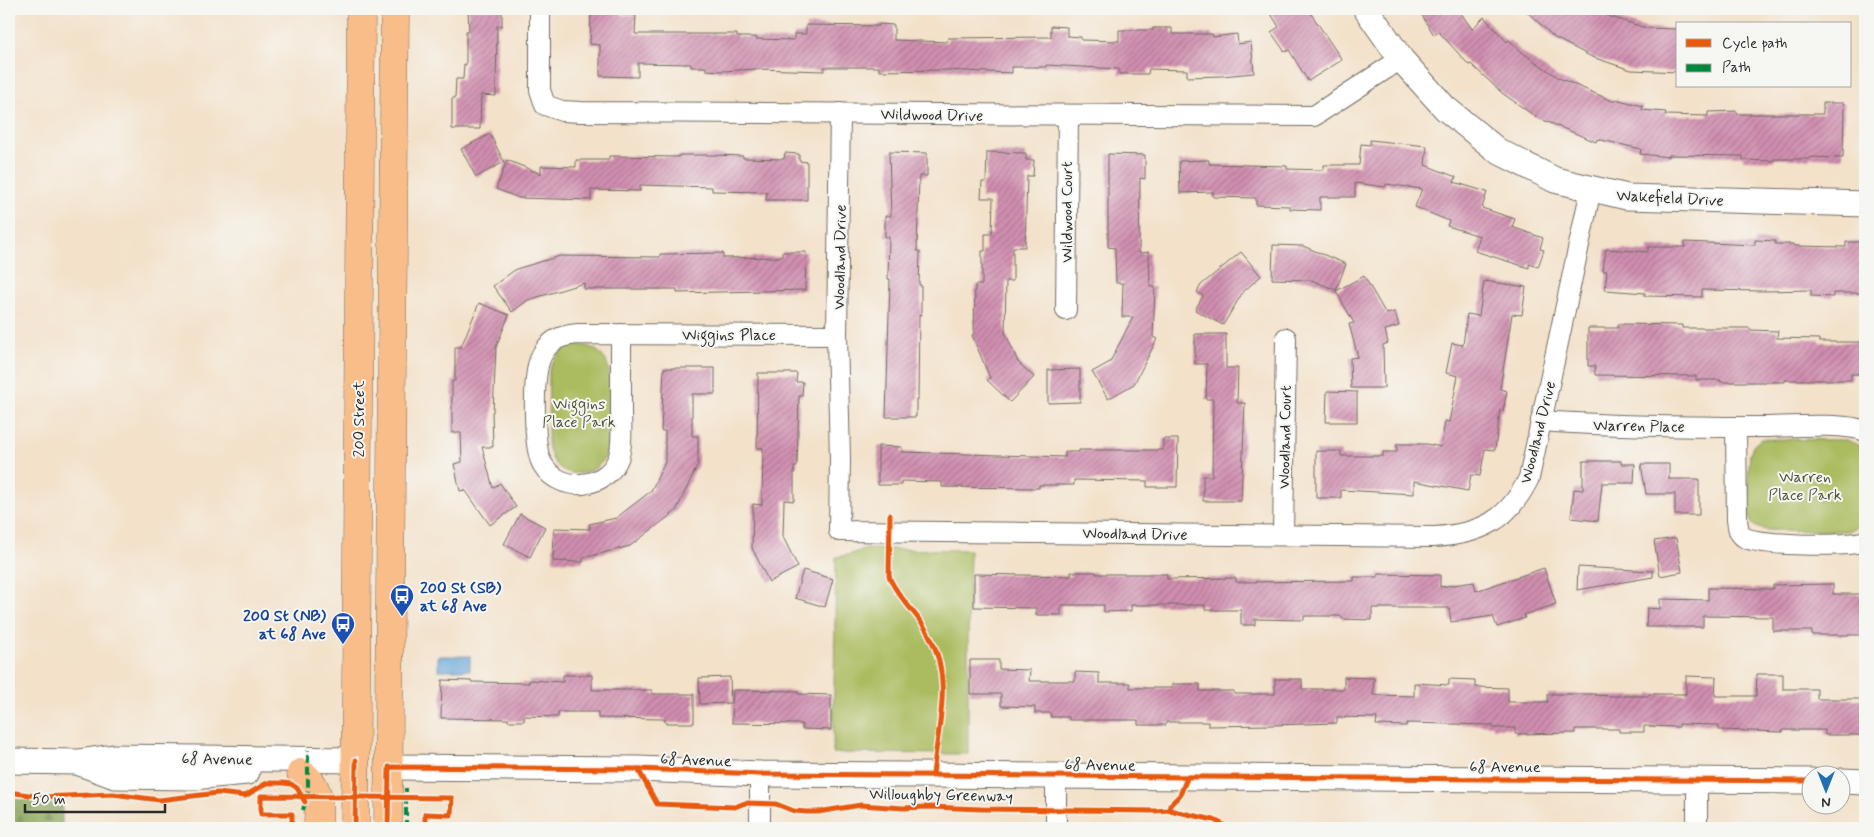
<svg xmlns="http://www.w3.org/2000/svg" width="1874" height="837" font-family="Mynerve,sans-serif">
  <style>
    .forest { fill: url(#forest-firs); stroke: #5a6840 }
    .park { fill: #abbc60; stroke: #6b7446 }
    .water { fill: #65a4d7; stroke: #486881 }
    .building { fill: url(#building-hatch) }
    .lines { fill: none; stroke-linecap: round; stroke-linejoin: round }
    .minor-casing { stroke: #716b62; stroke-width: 22 }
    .tertiary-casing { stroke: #716b62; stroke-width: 27 }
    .primary-casing { stroke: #716b62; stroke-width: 29 }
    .minor { stroke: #fff; stroke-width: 20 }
    .tertiary { stroke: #fff; stroke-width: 25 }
    .primary { stroke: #f9bd89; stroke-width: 28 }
    .quiet { stroke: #00873e; stroke-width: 4; stroke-dasharray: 8 4; stroke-linecap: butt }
    .cycleway-casing { stroke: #f6f6f2; stroke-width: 8 }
    .cycleway { stroke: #e8590c; stroke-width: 5 }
    .labels { text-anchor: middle; stroke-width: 4; stroke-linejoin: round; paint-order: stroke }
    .street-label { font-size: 16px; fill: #2b2b2b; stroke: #f6f6f2 }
    .park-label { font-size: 16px; fill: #51563b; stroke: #f6f6f2 }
    .transit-label { font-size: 16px; font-weight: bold; fill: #164399; stroke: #f6f6f2; text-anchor: start }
  </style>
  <defs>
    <pattern id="forest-firs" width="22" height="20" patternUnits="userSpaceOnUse" patternTransform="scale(1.25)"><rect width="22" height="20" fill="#88a456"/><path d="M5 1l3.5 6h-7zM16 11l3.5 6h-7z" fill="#6f8647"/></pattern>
    <pattern id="building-hatch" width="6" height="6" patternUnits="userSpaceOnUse" patternTransform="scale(1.25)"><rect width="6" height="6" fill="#d18fb0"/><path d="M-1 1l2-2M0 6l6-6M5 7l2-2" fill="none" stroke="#aa758f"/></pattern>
  </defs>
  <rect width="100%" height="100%" fill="#f6f6f2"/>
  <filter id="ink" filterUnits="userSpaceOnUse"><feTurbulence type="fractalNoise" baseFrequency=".02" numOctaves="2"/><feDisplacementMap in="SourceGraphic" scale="10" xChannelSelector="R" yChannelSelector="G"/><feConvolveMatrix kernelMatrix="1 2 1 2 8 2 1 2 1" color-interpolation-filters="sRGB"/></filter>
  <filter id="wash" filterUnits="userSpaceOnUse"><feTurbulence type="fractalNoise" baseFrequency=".0096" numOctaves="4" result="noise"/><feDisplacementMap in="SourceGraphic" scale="20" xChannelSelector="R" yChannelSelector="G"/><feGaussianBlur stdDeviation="1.12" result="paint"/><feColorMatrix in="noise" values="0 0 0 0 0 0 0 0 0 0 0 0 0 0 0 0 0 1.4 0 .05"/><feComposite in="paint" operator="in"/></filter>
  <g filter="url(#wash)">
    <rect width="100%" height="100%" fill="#f3e1c9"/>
    <path class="forest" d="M9,799L62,800V828H9Z"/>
    <g class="park">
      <path d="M576,345C587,345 597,348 603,357C607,361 608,366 609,371C611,382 610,446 606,455C599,472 576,479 560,468C553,463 550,454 548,445L549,371C554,357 561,348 576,345Z"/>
      <path d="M1761,439L1847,440L1858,445C1860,448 1861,449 1862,452C1864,462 1863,516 1859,524C1855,530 1848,531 1842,531L1768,530C1761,529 1755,528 1751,522C1745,512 1749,467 1750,454L1753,446Z"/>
      <path d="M866,549L970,550L968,641V754L833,753L836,557L847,555Z"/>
    </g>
    <rect class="water" x="438" y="656" width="32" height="14"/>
    <g id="blocks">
      <g class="building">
        <path d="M468,9H502V26H497L496,96L481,95L480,129H452V98H455L456,79H463L464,64L466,65V31H469Z"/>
        <path d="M591,9H622V15H636L635,34H737V37H756V39L794,40V34H806V25L879,26V24L894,25V40L947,42L948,38L1051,37V26L1067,27V36L1081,37V40L1119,41V30H1153V28H1172V34H1212L1213,37L1237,34L1238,44L1251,42L1254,73L1222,76L1187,77V70L1149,69L1148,74H1119V69L1046,65V67H1012V73L944,70L879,71V67H824V71L756,69L722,71L706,70V67H691V64L638,63V77L600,76V45L590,44Z"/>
        <path d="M1268,9H1308L1342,60L1308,81L1289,50L1285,52L1271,32L1279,27Z"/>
        <path d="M1418,9H1458L1472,29L1484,17L1507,42L1509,40L1523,53L1559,78L1615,102V99L1643,106L1642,110L1666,112L1665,115L1708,116V112L1737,111V114H1823V103H1844L1843,158L1810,157V159H1774V161L1743,160V156L1669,155V157L1640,154L1641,149L1597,139L1596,142L1536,117L1502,93L1471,64L1469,65L1439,32L1434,35Z"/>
        <path d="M1524,9H1596L1611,17L1646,28L1678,29V72L1631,70L1592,57L1555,38Z"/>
        <path d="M490,134L504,162L476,177L461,149Z"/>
        <path d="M1370,140L1427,146L1425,165L1456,177L1454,182L1487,192L1482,208L1515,219L1512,227L1543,238L1540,249L1544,250L1538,267L1529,264V268L1475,251L1480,236L1447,226L1449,221L1415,207L1422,189L1386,184L1385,187L1355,183V197H1320V210L1290,209V206L1256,205V198L1213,197V192L1180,193L1179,161L1209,160V164L1287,166V169L1324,170V165H1359L1361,144L1370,145Z"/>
        <path d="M889,152L927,153V176H919L917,251H920L919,285H921V315H919L918,399H916V417H886L890,279H888L889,237H885V216H891Z"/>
        <path d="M987,152L1026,153V160H1034L1033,176H1027L1025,247H1013V281H1006L1005,332L1018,362L1034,377L1010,402L987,380L990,378L972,335L974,334L975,285H982V251H985V234H992L993,198H981L982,182H986Z"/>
        <path d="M785,153L799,154V161L807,162V200H766L767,192L712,191V187L640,185V191L591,190V200L519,198L496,189L507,160L541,174V166L576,167V160H609V156L679,157V155H712L743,156V158L784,159Z"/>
        <path d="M1108,154L1145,155V179L1140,178L1139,253L1149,252L1150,287H1155L1153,337L1157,339L1134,384L1108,399L1092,372L1110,362L1133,317H1122L1123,283H1116L1115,248L1108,247Z"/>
        <path d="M1755,240L1775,241V244H1794V246L1846,247V242H1865V293H1833V297L1811,296V290L1765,291L1702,290V297L1645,296V293L1605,290L1607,271H1603L1606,249L1648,252V247H1685V242L1755,245Z"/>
        <path d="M1273,245L1303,246L1346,264L1336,290L1311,280L1272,279Z"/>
        <path d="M782,252H806L805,290L677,293V289H584V283L528,300L512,312L493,286L516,269L560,256L660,257V254L723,253V258L782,257Z"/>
        <path d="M1241,252L1261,276L1243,292L1223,325L1195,310L1203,296L1197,292L1201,285Z"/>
        <path d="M1364,276L1386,314L1395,312L1399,326L1385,330L1388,343L1383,345L1384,388H1351L1350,358L1358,357L1349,324L1354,323L1336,291Z"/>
        <path d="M1484,281L1526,287L1522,315L1512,314L1500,389L1507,391L1503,411L1500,410L1495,450L1485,449L1480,476L1471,475L1468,491L1414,481V494L1341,490V498H1316V451H1341V456H1383V452H1397V444H1427L1441,447L1445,421L1449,422L1458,376L1446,373L1452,343L1463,345L1467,314L1479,316Z"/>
        <path d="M479,303L509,315L496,347L493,412H492L493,447H482L493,488L500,483L516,507L490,525L465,490L460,491L454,464L462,462L461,433H452V381H455V347H461Z"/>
        <path d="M1618,324L1682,325V328H1750V330L1778,331L1777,338L1819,339V342H1865V374H1851V380H1785V382H1720L1721,380H1696V376L1595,375V366H1588V328H1618Z"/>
        <path d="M1195,334H1226V368H1238L1237,403H1245L1241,501H1203V476H1212L1213,399H1206L1207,364H1195Z"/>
        <path d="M664,368H715V394H692V436H698V464L676,511L630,546L583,558V562L553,561L554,528L590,529L589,524L616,518L651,491L665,462V431H661Z"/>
        <path d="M1080,369V402L1048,403V370Z"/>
        <path d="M758,373H797L796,382H803L802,396H799L797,467H794V501L784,500L783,537L798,567L769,582L752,548L753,504L762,505L763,448H757Z"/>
        <path d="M1327,391L1357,392V422H1326Z"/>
        <path d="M1163,439H1178L1177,487H1147V481L1074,480V485H1039V488L942,487V482L901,481V485H878V446L902,447V452L1065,457V452H1079V450H1163Z"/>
        <path d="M1583,461H1621V464H1635L1634,483H1602L1598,521L1571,518L1574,489L1583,490Z"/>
        <path d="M1641,464H1669V479H1699V515H1675V494H1646Z"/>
        <path d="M520,514L545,527L530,557L504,544Z"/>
        <path d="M1676,538L1682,572L1660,576L1654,541Z"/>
        <path d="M1578,567L1653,571V577L1577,590Z"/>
        <path d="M1544,568L1556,604L1524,615L1525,618L1497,627L1493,616L1451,622L1449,608H1372V620L1342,619V616H1304V620L1255,619V625H1241V610H1205V605H1131V611L1104,612V605H1061V615H1036V608L974,607V574L1071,576V572H1096V574H1167V579L1236,578V582L1354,581V577H1378V574L1440,575V587L1474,582L1476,591Z"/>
        <path d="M803,570L833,579L825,607L795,598Z"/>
        <path d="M1833,584V594H1865V635H1812V631H1773V617L1703,616V627H1646L1647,608L1660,609V599L1708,600V588L1773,589V585Z"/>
        <path d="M970,660H999V669L1030,670L1029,681H1075V672L1099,673V683H1130V688H1172V684H1200V691H1234V694H1275V679H1302V689H1344V677L1374,678L1373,695L1414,696V683L1449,685V679L1475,680V687L1508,688V702H1548V694H1595V695L1610,696H1649V694H1686V676L1716,677L1715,696H1756L1757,674H1783V689H1817V699H1865V735H1825V730H1783V732L1719,730V725L1679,724V727L1644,726V732H1619V729H1575V733L1515,734V728H1493V725L1407,723L1406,726L1376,725L1377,718L1337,717V723L1271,725L1208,726V722H1166V725H1138V720H1069V717H1051V713H1035V707L1001,706V694H970Z"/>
        <path d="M563,675H592V690H652V694H694V723H665V719L598,718V712H558V717L524,716V721H508V719L441,718L442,680L471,681V682L529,683V680L563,682Z"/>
        <path d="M730,677L731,703L700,704L699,678Z"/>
        <path d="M733,690L798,691V694L831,695V730L802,729V724L732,723Z"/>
      </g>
    </g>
  </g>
  <g filter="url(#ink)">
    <use href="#blocks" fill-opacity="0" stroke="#716b62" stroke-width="1"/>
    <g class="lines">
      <g class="minor-casing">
        <g id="minor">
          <path d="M540,9V90L545,105L562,111L581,112L1314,116L1401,59"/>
          <path d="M840,113L837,335L840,459L839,531L1434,537C1481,534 1508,521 1529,478L1591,189"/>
          <path d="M1066,310L1068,115"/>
          <path d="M621,334C621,360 621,385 621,410C621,425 623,441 619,456C609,488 561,495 543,465C533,451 534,389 537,371C538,364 540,356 545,350C553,338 565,335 578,334L837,335"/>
          <path d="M1541,421C1613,426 1686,427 1759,427C1785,427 1843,422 1865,431"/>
          <path d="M1736,427L1737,520C1738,526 1738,533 1744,537C1756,546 1850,547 1865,541"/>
          <path d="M1283,535L1286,338"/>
          <path d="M760,774V828"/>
          <path d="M1056,828V776"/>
          <path d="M1697,828V779"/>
        </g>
      </g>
      <g class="tertiary-casing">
        <g id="tertiary">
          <path d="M1366,9L1401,59L1445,108L1498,151L1555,180L1627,197L1865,204"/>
          <path d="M9,761L78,762L113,757L356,760"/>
          <path d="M80,763L115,776L192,777L247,772"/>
          <path d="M389,767L638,769L760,774L1812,781"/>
          <path d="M1842,781L1865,782"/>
        </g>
      </g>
      <g class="primary-casing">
        <g id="primary">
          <path d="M301,773C323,788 318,804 318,828"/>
          <path d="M355,828L361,9"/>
          <path d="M388,828L395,9"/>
        </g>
      </g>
      <use href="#minor" class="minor"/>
      <use href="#tertiary" class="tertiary"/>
      <use href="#primary" class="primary"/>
      <g class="quiet">
        <path d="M303,810L308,792V750"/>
        <path d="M406,828V788"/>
      </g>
      <g class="cycleway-casing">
        <g id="cycleway">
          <path d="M890,515L889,576L891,581C901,601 919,615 929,635C954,680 937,728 933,776"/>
          <path d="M638,769L657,804L735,807L745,803L776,804L794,811L806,812H818L861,805L903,808L929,807L981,809L1155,811L1169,810L1170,805L1180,795L1187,778"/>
          <path d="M9,792L42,797L113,794L159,800L218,793L245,796L267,783H283L291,784L297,788L305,802"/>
          <path d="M1169,810L1214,820L1230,828"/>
          <path d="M292,828V814H261V796L452,798L451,815L425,814V828"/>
          <path d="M355,828L356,760"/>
          <path d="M388,828L389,767L638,769L760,774L1812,781"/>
        </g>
      </g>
      <use href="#cycleway" class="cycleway"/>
    </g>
  </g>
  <defs>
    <g id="bus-pin" transform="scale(1.25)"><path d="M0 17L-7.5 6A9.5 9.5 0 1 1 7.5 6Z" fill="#1a4fb4" stroke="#f6f6f2"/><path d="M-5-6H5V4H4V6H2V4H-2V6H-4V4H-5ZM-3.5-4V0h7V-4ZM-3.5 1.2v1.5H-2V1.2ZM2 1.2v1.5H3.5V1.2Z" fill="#fff"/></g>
  </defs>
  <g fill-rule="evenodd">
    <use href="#bus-pin" x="402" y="596"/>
    <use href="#bus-pin" x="343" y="624"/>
  </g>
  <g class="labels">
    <g class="street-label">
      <text transform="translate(932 114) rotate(1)" y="6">Wildwood Drive</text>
      <text transform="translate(1670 197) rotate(3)" y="6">Wakefield Drive</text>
      <text transform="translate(1066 212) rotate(-90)" y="6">Wildwood Court</text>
      <text transform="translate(839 257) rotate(-89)" y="6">Woodland Drive</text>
      <text x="729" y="340">Wiggins Place</text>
      <text transform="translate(358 419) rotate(-90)" y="6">200 Street</text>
      <text transform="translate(1639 425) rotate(1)" y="6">Warren Place</text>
      <text transform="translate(1537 432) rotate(-76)" y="6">Woodland Drive</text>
      <text transform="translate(1284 437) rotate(-89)" y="6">Woodland Court</text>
      <text transform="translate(1135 533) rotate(1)" y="6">Woodland Drive</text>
      <text transform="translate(217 758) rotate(1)" y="6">68 Avenue</text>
      <text transform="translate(696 759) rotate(2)" y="6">68 Avenue</text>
      <text transform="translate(1100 764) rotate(1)" y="6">68 Avenue</text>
      <text x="1505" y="772">68 Avenue</text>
      <text transform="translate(941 794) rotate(1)" y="6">Willoughby Greenway</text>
    </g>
    <g class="park-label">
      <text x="579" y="409">Wiggins<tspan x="579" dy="18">Place Park</tspan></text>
      <text x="1805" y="482">Warren<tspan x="1805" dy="18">Place Park</tspan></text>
    </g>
    <g class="transit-label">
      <text x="420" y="593">200 St (SB)<tspan x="420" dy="18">at 68 Ave</tspan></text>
      <text x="326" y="621" text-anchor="end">200 St (NB)<tspan x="326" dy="18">at 68 Ave</tspan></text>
    </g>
  </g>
  <rect width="1874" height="837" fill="none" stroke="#f6f6f2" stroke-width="30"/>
  <rect x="1676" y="22" width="175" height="65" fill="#f6f6f2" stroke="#a5a5a2"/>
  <rect x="1686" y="39" width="25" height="8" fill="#e8590c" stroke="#a5a5a2"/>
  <text x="1722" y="48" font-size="15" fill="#2b2b2b">Cycle path</text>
  <rect x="1686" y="64" width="25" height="8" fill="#00873e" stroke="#a5a5a2"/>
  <text x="1722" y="72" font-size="15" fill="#2b2b2b">Path</text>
  <g transform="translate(1826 790) rotate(180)"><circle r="24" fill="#f6f6f2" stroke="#a5a5a2"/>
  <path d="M0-4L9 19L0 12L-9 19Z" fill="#1f6fb2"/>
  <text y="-8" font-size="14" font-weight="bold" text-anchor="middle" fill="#2b2b2b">N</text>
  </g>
  <path d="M25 804v8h140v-8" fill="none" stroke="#2b2b2b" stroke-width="2.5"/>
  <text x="32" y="804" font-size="15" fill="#2b2b2b" stroke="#f6f6f2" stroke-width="4" paint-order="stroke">50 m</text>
</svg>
